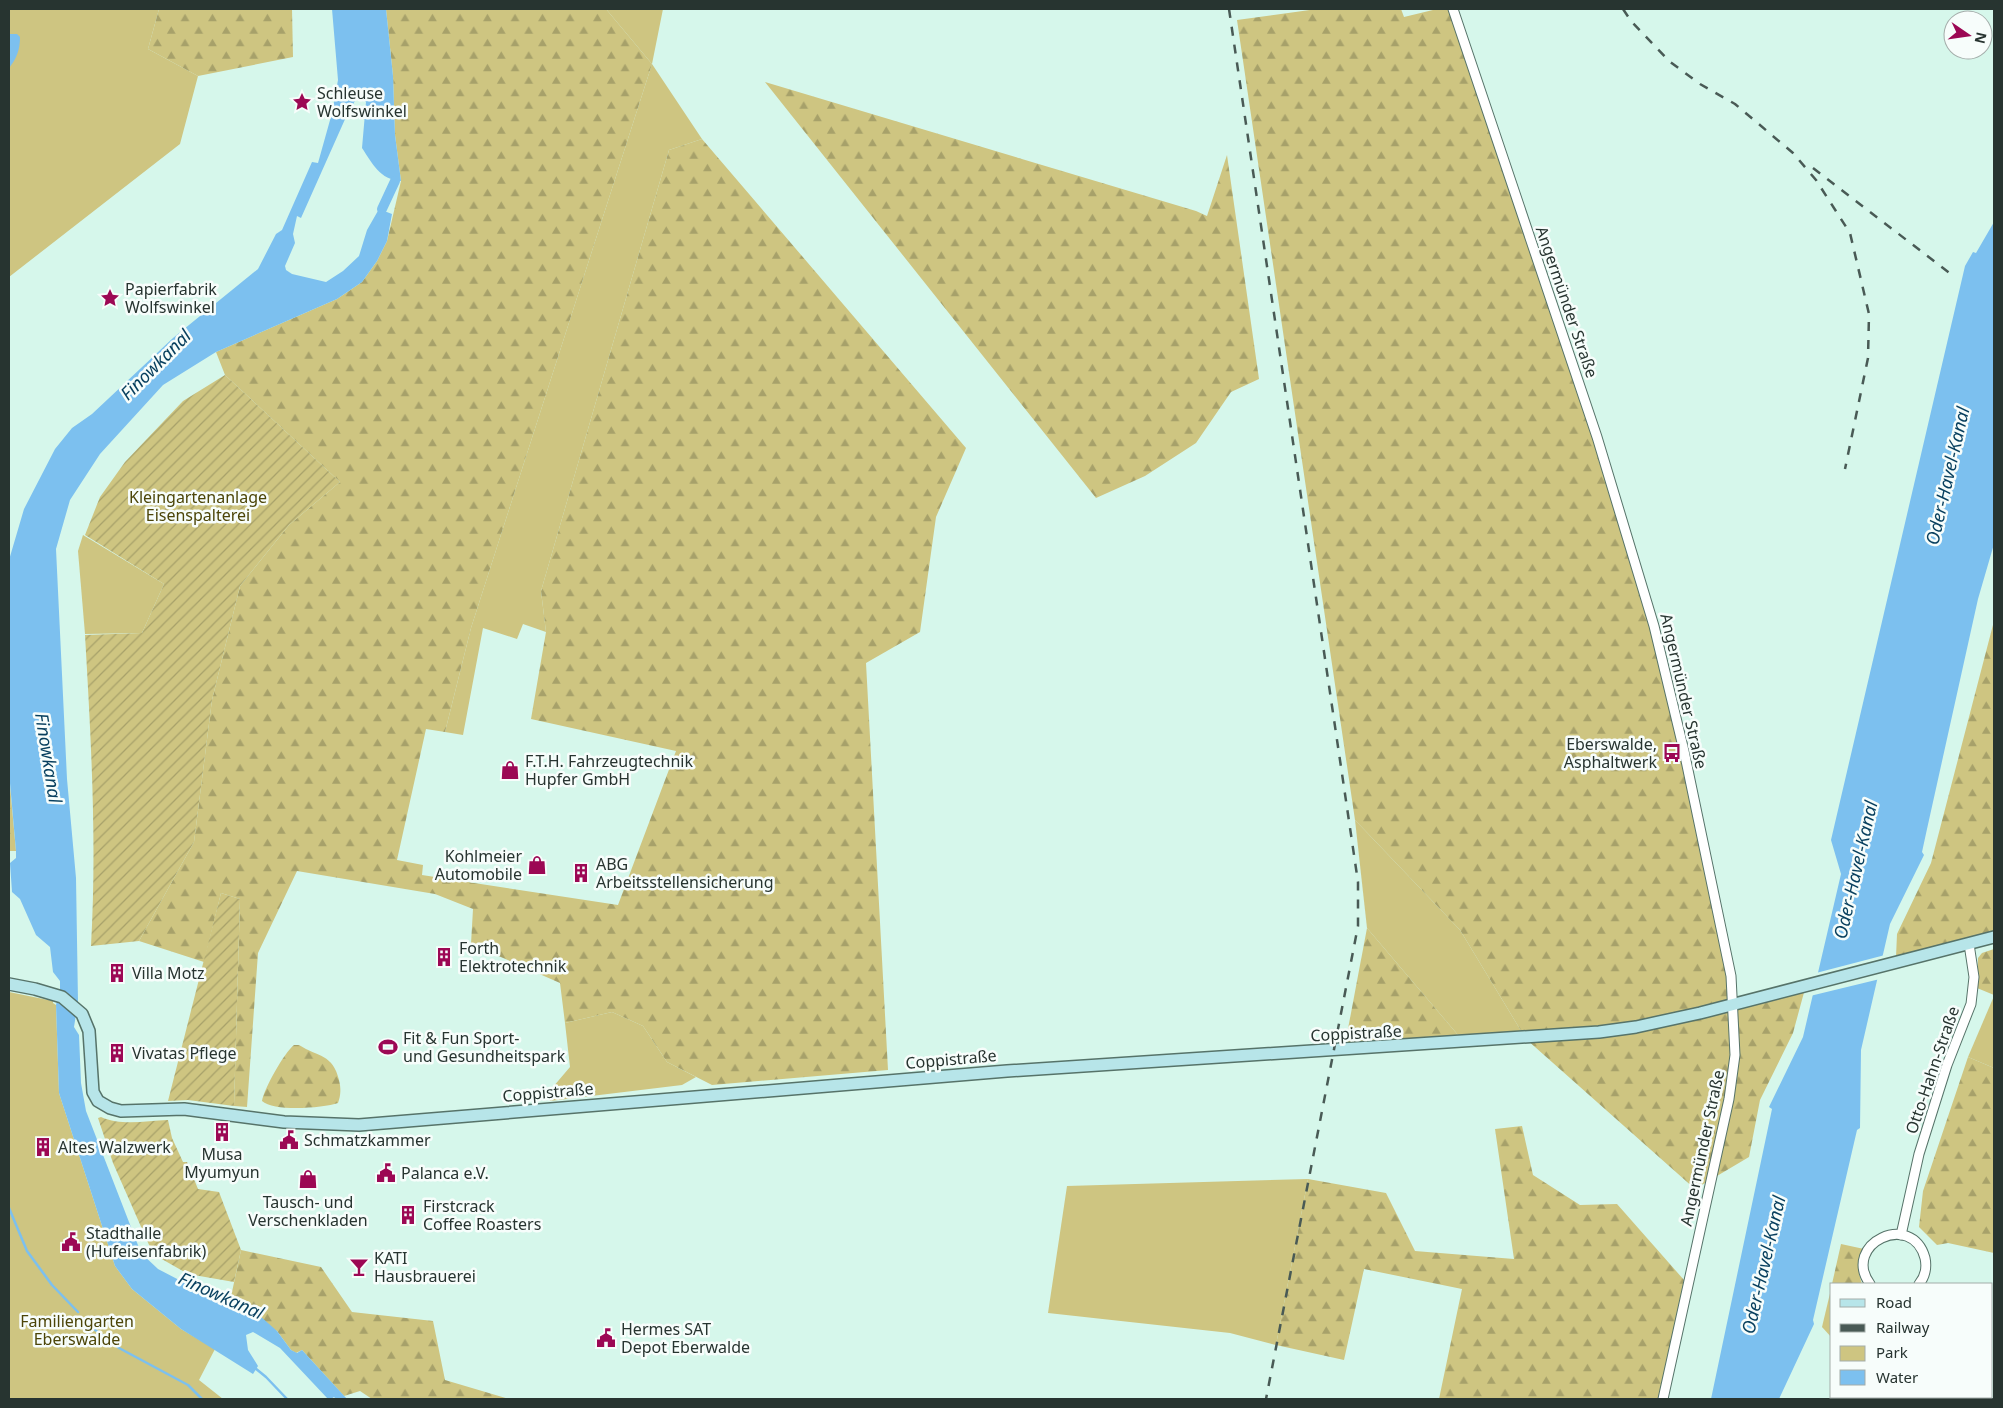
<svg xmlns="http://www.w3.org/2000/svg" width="2003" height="1408" font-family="'Noto Sans',sans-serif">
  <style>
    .green { fill: #cec581 }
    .forest { fill: url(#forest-firs) }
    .garden { fill: url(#garden-furrows) }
    .water { fill: #7cc0ef }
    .pier { fill: #d6f7eb }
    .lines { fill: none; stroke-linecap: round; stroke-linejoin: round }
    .stream { stroke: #7cc0ef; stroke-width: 2.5 }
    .canal { stroke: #7cc0ef; stroke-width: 10 }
    .street-casing { stroke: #567369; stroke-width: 11 }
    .secondary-casing { stroke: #567369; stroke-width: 14 }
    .street { stroke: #fff; stroke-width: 9 }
    .secondary { stroke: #b7e5e9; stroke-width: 11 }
    .rail { stroke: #495a55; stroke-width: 2.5; stroke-dasharray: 9 9; stroke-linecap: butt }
    .labels { text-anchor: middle; stroke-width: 5; stroke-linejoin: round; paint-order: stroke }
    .poi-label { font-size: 16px; fill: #273430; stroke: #f7fdfb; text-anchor: start }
    .street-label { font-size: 16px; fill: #273430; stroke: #f7fdfb }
    .park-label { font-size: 16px; fill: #4c4508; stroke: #f7fdfb }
    .water-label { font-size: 18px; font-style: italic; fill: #073f5e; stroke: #f7fdfb }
  </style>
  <defs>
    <pattern id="forest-firs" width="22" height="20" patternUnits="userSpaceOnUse" patternTransform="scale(1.25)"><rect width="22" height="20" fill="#cec581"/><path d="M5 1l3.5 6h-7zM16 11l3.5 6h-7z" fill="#a7a16a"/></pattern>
    <pattern id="garden-furrows" width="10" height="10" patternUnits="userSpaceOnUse" patternTransform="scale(1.25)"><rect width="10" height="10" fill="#cec581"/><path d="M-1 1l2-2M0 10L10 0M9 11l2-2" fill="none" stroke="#a7a16a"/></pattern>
  </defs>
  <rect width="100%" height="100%" fill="#d6f7eb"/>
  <g class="green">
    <path d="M9,9H159L148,49L198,76L180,144L9,277Z"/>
    <path d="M606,9H663L652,64L702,139L669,150L541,591L546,632L523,624L517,639L483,628L463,735L445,732L471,628L652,64Z"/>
    <path d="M83,535L164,584L142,633L85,634L78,551Z"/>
    <path d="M1355,820L1460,930L1526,1039L1464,1042L1367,928Z"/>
    <path d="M9,992L53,1001V1003L56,1005L59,1093L115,1266L132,1289L181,1329L215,1349L199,1380L223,1399H9Z"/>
    <path d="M1994,996V1068L1968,1057Z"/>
    <path d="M612,1012L643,1026L667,1062L696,1077L682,1085L550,1101L547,1094L570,1067L565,1023Z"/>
    <path d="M1308,1179L1276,1345L1230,1333L1048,1313L1067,1186Z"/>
  </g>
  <g class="forest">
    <path d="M159,9H292L293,57L198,76L148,49Z"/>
    <path d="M386,9H606L652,64L471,628L445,732L426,729L397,860L423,865L422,875L618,905L676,751L531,719L546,632L541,591L669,150L702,139L966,448L936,517L920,632L866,663L888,1070L712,1085L667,1062L643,1026L612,1012L565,1023L560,983L471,944L473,909L435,894L297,871L258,953L247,1107L234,1106L240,899L221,893L204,962L139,941L194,842L212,700L240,586L289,525L340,482L225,375L216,352L337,299L362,282L377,261L387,241L401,181L395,135L393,76Z"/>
    <path d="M1317,9H1401L1404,17L1437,9H1453L1631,546L1713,887L1733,1004L1806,985L1793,1033L1760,1100L1749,1157L1695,1189L1526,1039L1460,930L1355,820L1237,20Z"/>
    <path d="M765,82L1196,211L1207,216L1227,155L1259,379L1231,392L1196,443L1145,476L1096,498Z"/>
    <path d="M1994,621V933L1896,957L1897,934L1931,863Z"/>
    <path d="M9,775L16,851H9Z"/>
    <path d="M1367,928L1464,1042L1344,1050Z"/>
    <path d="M1994,949V995L1977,988L1978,958L1982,953Z"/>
    <path d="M294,1045H299C318,1057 333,1054 339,1080C341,1088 341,1095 338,1103C323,1108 274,1112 262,1101C264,1089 284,1053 294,1045Z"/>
    <path d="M1968,1057L1994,1068V1253L1948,1243L1937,1245L1919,1227L1923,1191Z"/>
    <path d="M1522,1126L1533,1175L1580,1205L1617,1204L1684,1280L1659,1399H1439L1462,1289L1364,1269L1344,1360L1276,1345L1308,1179L1386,1193L1415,1251L1514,1259L1495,1129Z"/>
    <path d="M1841,1244L1864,1249C1857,1261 1858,1272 1862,1284H1832Z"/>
    <path d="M241,1250L321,1267L352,1312L433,1321L445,1380L509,1399H372L360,1391L344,1396L302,1350L296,1353L291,1350L277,1331L229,1306Z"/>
    <path d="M1832,1285V1338L1822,1327Z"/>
  </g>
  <g class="garden">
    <path d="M225,375L340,482L289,525L240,586L212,700L194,842L139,941L91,946C97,842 91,739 85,635L142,633L164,584L85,535L100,497L125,462L183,401Z"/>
    <path d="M221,893L240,899L234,1106L188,1100L168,1101Z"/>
    <path d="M101,1117C121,1126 146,1121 168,1120L172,1138L183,1162H187L198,1189L219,1192L241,1250L234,1282L188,1274L153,1254L113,1163L98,1118Z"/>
  </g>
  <g class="water">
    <path d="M332,9H386L393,76L395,135L401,181C380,180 372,163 362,148L366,102L362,99H356L346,117L301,218L297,216L293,234L295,243L285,266L286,270L292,274L326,282L343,271L359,256L367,230L379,209L392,214L387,241L377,261L362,282L337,299L216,352L163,385L100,454L70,500L56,549L67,779L76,878L78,1002L74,1027L79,1035L81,1083L86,1111L141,1253L158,1269L229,1306L260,1316L277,1331L291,1350L297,1353L302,1350L347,1399H336L334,1397L331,1399H328L280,1348L253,1332L246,1335L248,1350L258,1366L253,1374L181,1329L132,1289L115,1266L59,1093L56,1005L60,989V981L53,972L50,947L36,935L20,899L12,892L10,863L16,858V851L9,772V560L24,509L55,449L72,428L92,414L173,338L258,269L276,234L282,230L312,162L318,163L332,113L338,80Z"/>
    <path d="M17,34L20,37C20,49 17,58 9,68V34Z"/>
    <path d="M1994,222V544L1978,599L1927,829L1922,852L1924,855L1890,924L1861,1050L1860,1128L1857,1130L1813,1320L1814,1324L1779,1399H1711L1772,1109L1769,1107L1803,1037L1841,874L1831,840L1965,266L1973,252L1976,253Z"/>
  </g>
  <path class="pier" d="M1885,955L1880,979L1810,996L1816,973Z"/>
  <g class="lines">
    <g class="stream">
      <path d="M9,1208L27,1251L52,1285L78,1312"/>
      <path d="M94,1329L119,1348L188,1385L202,1399"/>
      <path d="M255,1368L266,1377L287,1399"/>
    </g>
    <path class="canal" d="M382,209L395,181"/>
    <g class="street-casing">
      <g id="street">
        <path d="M1453,9L1597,437L1654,626L1684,751L1731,976L1735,1055L1729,1099L1663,1399"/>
        <path d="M1901,1235L1919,1154L1947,1065L1971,1004L1974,977L1969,944"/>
        <path d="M1870,1284C1841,1244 1912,1210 1925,1258C1927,1267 1925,1277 1919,1284"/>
        <path d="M1952,1397L1953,1399"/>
        <path d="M1871,1399V1397"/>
      </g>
    </g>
    <g class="secondary-casing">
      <path id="secondary" d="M9,984L35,989L62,997L82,1014L89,1031L93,1092L98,1101L110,1108L121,1111L184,1109L284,1122L359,1125L1007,1071L1599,1032L1636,1027L1700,1013L1994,937"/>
    </g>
    <use href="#street" class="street"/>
    <use href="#secondary" class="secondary"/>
    <g class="rail">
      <path d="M1229,9L1358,882V926L1266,1399"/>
      <path d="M1623,9L1631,21L1669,61L1700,84L1735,104L1793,153L1816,180L1850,233L1869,314L1868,358L1845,469"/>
      <path d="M1813,168L1952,275"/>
    </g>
  </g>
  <defs>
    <g id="sight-bare" transform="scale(1.5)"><path d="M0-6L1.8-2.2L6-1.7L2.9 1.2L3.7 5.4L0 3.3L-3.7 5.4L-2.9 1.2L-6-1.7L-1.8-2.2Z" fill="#9c0854" stroke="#f7fdfb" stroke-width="2.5" paint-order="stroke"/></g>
    <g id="bus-bare" transform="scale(1.5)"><path d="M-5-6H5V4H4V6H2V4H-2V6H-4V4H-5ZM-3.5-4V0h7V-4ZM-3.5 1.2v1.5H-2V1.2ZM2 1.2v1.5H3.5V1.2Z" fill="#9c0854" stroke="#f7fdfb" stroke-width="2.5" paint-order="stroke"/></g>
    <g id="shop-bare" transform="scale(1.5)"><path d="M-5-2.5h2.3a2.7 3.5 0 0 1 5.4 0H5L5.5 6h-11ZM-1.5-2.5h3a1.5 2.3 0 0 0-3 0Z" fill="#9c0854" stroke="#f7fdfb" stroke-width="2.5" paint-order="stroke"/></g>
    <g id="building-bare" transform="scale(1.5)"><path d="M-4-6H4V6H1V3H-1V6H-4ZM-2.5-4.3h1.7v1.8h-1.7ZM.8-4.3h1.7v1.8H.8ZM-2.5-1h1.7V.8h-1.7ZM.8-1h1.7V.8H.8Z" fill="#9c0854" stroke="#f7fdfb" stroke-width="2.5" paint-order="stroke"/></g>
    <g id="stadium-bare" transform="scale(1.5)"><path d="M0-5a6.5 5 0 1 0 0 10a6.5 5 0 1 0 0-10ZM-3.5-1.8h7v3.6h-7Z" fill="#9c0854" stroke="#f7fdfb" stroke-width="2.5" paint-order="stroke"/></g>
    <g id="civic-bare" transform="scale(1.5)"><path d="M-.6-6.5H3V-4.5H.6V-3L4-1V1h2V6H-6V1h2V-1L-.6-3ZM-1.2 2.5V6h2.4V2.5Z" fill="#9c0854" stroke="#f7fdfb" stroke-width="2.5" paint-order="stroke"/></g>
    <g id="bar-bare" transform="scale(1.5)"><path d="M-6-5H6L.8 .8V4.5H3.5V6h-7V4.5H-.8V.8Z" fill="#9c0854" stroke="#f7fdfb" stroke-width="2.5" paint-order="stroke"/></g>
  </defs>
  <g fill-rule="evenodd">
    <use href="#sight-bare" x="302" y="102"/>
    <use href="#sight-bare" x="110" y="298"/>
    <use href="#bus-bare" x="1672" y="753"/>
    <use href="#shop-bare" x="510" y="770"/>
    <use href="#shop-bare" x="537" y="865"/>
    <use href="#building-bare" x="581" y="873"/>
    <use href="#building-bare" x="444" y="957"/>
    <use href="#building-bare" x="117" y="973"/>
    <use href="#stadium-bare" x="388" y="1047"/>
    <use href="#building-bare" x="117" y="1053"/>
    <use href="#building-bare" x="222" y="1132"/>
    <use href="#civic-bare" x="289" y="1140"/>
    <use href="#building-bare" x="43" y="1147"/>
    <use href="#civic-bare" x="386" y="1173"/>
    <use href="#shop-bare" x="308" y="1179"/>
    <use href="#building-bare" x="408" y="1215"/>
    <use href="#civic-bare" x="71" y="1242"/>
    <use href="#bar-bare" x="359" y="1267"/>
    <use href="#civic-bare" x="606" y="1338"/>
  </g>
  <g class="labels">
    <g class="poi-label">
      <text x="317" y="99">Schleuse<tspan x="317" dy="18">Wolfswinkel</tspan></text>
      <text x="125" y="295">Papierfabrik<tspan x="125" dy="18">Wolfswinkel</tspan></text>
      <text x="1657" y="750" text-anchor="end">Eberswalde,<tspan x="1657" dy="18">Asphaltwerk</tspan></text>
      <text x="525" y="767">F.T.H. Fahrzeugtechnik<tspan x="525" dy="18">Hupfer GmbH</tspan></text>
      <text x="522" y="862" text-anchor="end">Kohlmeier<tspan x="522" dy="18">Automobile</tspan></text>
      <text x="596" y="870">ABG<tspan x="596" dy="18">Arbeitsstellensicherung</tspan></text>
      <text x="459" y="954">Forth<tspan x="459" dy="18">Elektrotechnik</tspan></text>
      <text x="132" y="979">Villa Motz</text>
      <text x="403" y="1044">Fit &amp; Fun Sport-<tspan x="403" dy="18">und Gesundheitspark</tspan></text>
      <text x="132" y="1059">Vivatas Pflege</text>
      <text x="304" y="1146">Schmatzkammer</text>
      <text x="58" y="1153">Altes Walzwerk</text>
      <text x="222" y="1160" text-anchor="middle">Musa<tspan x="222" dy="18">Myumyun</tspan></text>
      <text x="401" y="1179">Palanca e.V.</text>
      <text x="308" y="1208" text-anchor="middle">Tausch- und<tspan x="308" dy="18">Verschenkladen</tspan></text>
      <text x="423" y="1212">Firstcrack<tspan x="423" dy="18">Coffee Roasters</tspan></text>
      <text x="86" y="1239">Stadthalle<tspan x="86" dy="18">(Hufeisenfabrik)</tspan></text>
      <text x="374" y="1264">KATI<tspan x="374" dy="18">Hausbrauerei</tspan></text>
      <text x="621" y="1335">Hermes SAT<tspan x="621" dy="18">Depot Eberwalde</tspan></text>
    </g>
    <g class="street-label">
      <text transform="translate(1567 302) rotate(71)" y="6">Angermünder Straße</text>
      <text transform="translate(1684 691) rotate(77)" y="6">Angermünder Straße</text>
      <text transform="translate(1356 1033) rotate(-3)" y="6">Coppistraße</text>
      <text transform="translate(951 1059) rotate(-5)" y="6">Coppistraße</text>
      <text transform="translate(1932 1070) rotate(-71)" y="6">Otto-Hahn-Straße</text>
      <text transform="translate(548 1092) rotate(-5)" y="6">Coppistraße</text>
      <text transform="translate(1702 1148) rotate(-78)" y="6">Angermünder Straße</text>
    </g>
    <g class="park-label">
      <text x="198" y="503">Kleingartenanlage<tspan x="198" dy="18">Eisenspalterei</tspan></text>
      <text x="77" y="1327">Familiengarten<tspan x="77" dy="18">Eberswalde</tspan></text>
    </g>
    <g class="water-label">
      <text transform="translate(156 365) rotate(-45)" y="6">Finowkanal</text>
      <text transform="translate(1948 476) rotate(-77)" y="6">Oder-Havel-Kanal</text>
      <text transform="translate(48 758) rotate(81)" y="6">Finowkanal</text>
      <text transform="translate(1856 870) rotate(-77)" y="6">Oder-Havel-Kanal</text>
      <text transform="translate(1764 1265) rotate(-77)" y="6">Oder-Havel-Kanal</text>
      <text transform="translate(221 1296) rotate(24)" y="6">Finowkanal</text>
    </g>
  </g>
  <rect width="2003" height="1408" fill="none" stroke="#273430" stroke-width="20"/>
  <rect x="1830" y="1283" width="162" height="115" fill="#f7fdfb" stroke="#a4adaa"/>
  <rect x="1840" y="1299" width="25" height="8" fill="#b7e5e9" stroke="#a4adaa"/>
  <text x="1876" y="1308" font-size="15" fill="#273430">Road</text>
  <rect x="1840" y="1324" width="25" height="8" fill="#495a55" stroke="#a4adaa"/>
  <text x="1876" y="1333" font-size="15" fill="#273430">Railway</text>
  <rect x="1840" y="1346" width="25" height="15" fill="#cec581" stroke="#a4adaa"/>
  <text x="1876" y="1358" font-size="15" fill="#273430">Park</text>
  <rect x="1840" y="1370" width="25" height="15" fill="#7cc0ef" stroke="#a4adaa"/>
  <text x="1876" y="1383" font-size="15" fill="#273430">Water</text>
  <g transform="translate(1968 35) rotate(103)"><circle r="24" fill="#f7fdfb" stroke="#a4adaa"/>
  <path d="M0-4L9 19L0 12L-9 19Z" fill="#9c0854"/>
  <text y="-8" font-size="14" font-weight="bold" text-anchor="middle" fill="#273430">N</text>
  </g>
</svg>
